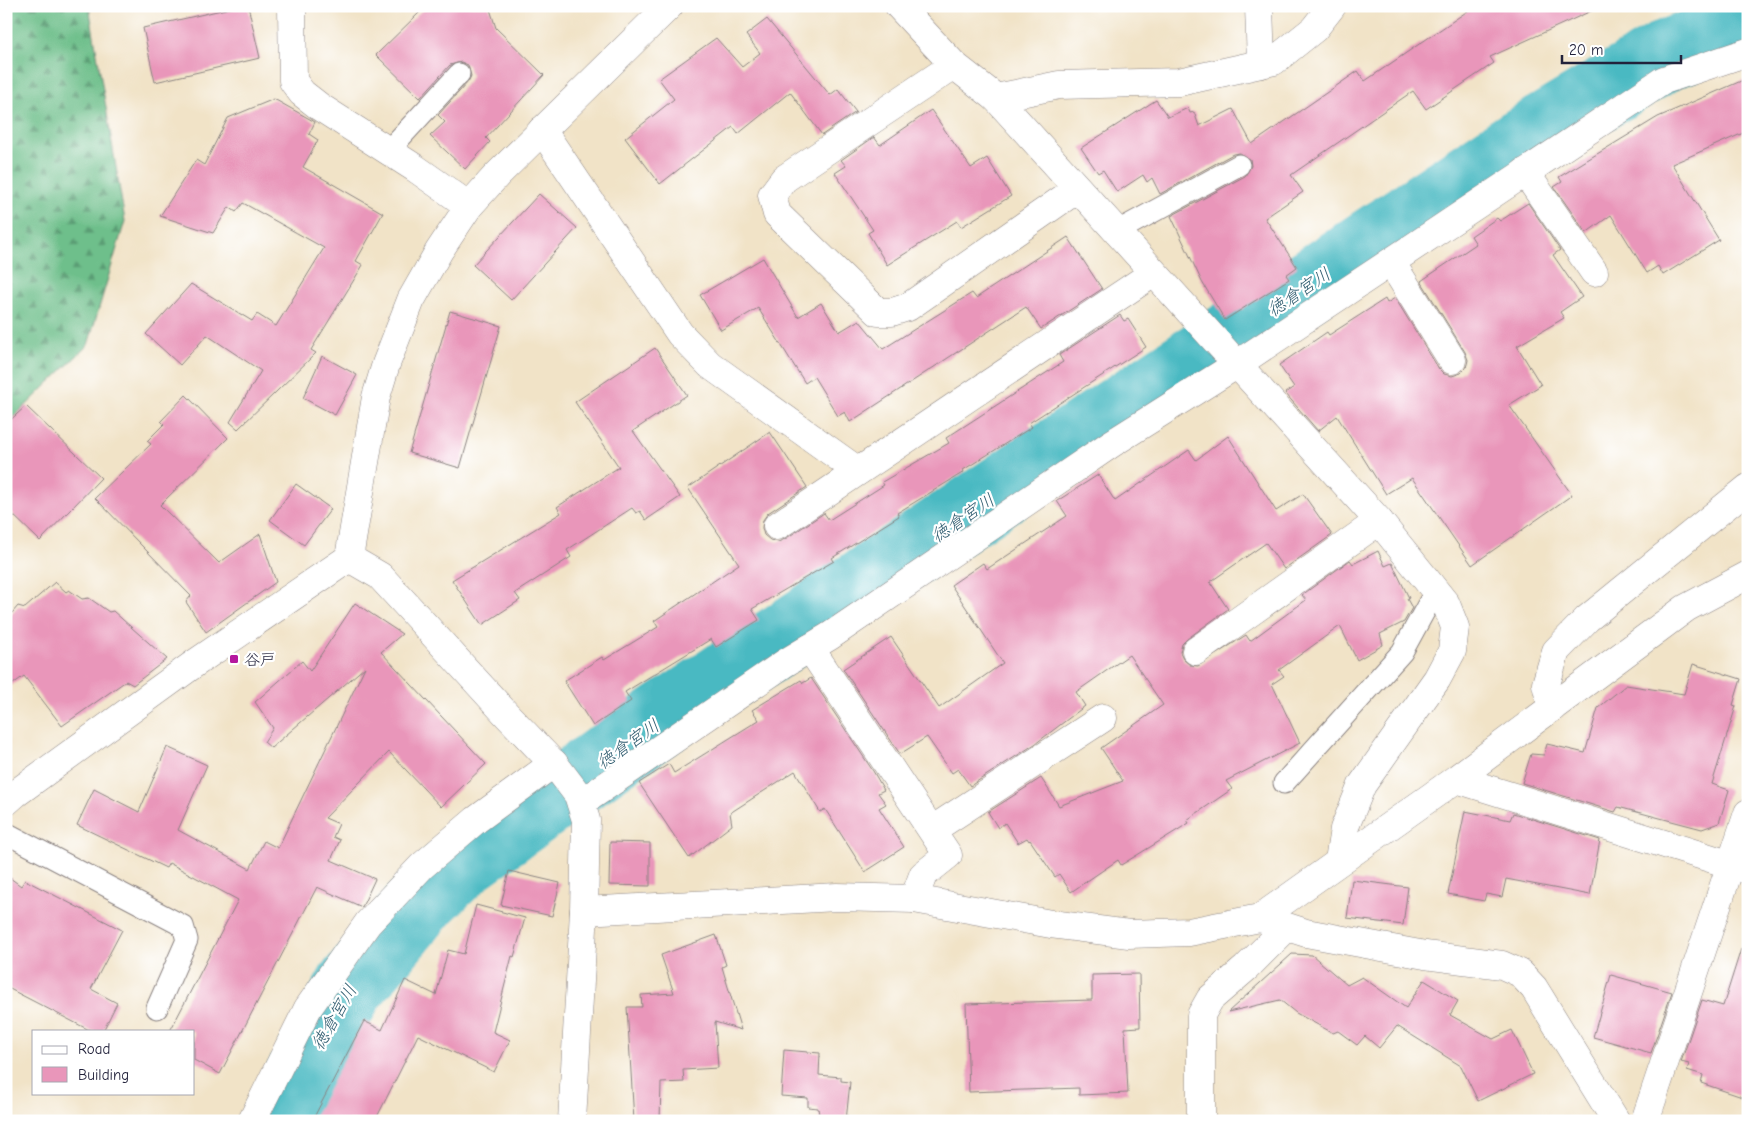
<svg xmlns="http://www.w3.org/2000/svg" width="1754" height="1127" font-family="'Comic Neue','Klee One',sans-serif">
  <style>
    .forest { fill: url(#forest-firs); stroke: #487063 }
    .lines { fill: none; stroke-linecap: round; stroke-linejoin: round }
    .river { stroke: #4ab9c2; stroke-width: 71 }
    .building { fill: #e996ba }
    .service-casing { stroke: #8a8281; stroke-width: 23 }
    .minor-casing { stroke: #8a8281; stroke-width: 29 }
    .service { stroke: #fff; stroke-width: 21 }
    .minor { stroke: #fff; stroke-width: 28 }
    .poi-dot { fill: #b5179e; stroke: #fff; stroke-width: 2 }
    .labels { text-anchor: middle; stroke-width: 4.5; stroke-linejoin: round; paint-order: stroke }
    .poi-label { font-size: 16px; fill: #22223b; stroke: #fff; text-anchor: start }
    .water-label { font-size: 18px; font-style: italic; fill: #325e71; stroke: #fff }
  </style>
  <defs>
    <pattern id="forest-firs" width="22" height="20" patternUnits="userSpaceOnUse" patternTransform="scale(1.25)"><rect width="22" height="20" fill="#6ebf8b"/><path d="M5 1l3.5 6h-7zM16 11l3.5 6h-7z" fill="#5a9b73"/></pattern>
  </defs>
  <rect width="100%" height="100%" fill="#fff"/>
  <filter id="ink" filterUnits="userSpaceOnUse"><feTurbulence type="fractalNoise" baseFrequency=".02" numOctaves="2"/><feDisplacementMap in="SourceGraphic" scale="10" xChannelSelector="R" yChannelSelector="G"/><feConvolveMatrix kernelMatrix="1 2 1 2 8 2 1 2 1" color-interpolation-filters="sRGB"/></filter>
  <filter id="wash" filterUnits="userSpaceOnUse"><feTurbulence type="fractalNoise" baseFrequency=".0096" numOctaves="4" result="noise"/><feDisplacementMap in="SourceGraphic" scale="20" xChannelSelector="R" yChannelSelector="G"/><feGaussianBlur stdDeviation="1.12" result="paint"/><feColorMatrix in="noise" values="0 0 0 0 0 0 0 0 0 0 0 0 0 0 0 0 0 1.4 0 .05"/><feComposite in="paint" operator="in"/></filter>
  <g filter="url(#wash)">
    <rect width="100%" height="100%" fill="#f1e3c7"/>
    <path class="forest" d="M6,6H89L125,221L88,345L6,425Z"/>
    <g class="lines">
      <path class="river" d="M276,1121L351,986L426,897L467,858L657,723L1049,458L1518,145L1667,55L1748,24"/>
    </g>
    <g id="blocks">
      <g class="building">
        <path d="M239,6H248L260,58L155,82L143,28Z"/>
        <path d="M438,6H489L496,28L544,75L486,138L490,142L465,169L430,136L445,122L438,115L468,82L471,76L468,65L461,62L450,65L420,98L376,55L421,11Z"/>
        <path d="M1475,6H1602L1490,57L1494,63L1426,109L1413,91L1291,175L1303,192L1265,218L1297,267L1286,275L1289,279L1225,320L1202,282L1171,216L1245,176L1251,166L1250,159L1240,153L1233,154L1160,194L1152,178L1147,182L1143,175L1117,192L1103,170L1098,173L1081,148L1156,100L1168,117L1188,108L1190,113L1194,112L1199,126L1233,109L1252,144L1358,71L1365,81Z"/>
        <path d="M767,19L830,95L838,89L856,112L822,135L790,92L738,134L733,127L660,184L625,138L674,99L659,79L716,38L742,67L760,53L746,35Z"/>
        <path d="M1748,78V131L1672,164L1719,240L1663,275L1658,266L1647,273L1611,215L1586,233L1554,187L1562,182L1559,177L1658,117Z"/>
        <path d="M274,99L315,122L309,134L318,140L303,167L383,213L356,261L363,265L311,350L316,353L238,429L230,422L261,371L207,335L180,365L146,334L191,284L252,321L257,314L276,326L324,248L243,203L236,212L229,207L213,233L160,216L196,160L204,165L228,118Z"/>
        <path d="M931,110L971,168L987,158L1011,196L961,227L957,221L887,265L868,233L873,230L835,173L846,166L841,160L874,137L880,145Z"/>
        <path d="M539,194L577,228L511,300L473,265Z"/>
        <path d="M1528,203L1560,250L1553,255L1582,297L1560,312L1564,318L1517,346L1541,385L1509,405L1572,495L1472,565L1412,478L1386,494L1337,416L1318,431L1285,393L1294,387L1279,365L1327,332L1329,335L1385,299L1387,303L1395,298L1439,369L1444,374L1452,376L1461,373L1466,368L1468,360L1465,352L1421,281L1476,244L1471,236L1497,218L1500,221Z"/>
        <path d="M1068,237L1102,289L1041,329L1026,307L850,422L845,412L838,416L814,377L805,383L758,308L721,330L700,295L763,258L798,317L821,303L839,332L859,320L883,349L972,293L976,298Z"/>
        <path d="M450,311L501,326L460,468L409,453Z"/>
        <path d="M1120,315L1124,321L1128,319L1146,347L1029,423L1032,427L963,470L964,472L897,513L899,516L832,558L834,561L752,609L759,620L716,647L711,639L625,692L631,701L593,726L564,681L602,657L604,660L658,627L654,621L739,564L688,488L770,432L807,487L768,513L763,520L762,528L764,535L770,540L778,542L785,539L824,513L829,520L884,485L882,482L949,443L946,438L1063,362L1059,355Z"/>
        <path d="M655,348L687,395L633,431L680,497L646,520L640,511L636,513L632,508L567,550L571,557L515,593L520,600L482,625L452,580L561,513L557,507L619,467L575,402Z"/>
        <path d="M322,356L357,375L335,415L303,398Z"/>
        <path d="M186,395L228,438L160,505L219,563L260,534L276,582L206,632L186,602L191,596L95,498L151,444L147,441L164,424L161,421Z"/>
        <path d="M26,406L101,478L40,541L6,508V424Z"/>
        <path d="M1228,436L1276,511L1303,494L1332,535L1284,569L1266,543L1210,582L1228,609L1187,639L1182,644L1180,652L1184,660L1190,665L1198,666L1246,635L1250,641L1306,600L1302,595L1350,560L1353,564L1378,551L1385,566L1392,563L1409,598L1407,599L1412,608L1404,622L1380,634L1383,645L1357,660L1340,626L1279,670L1284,676L1272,684L1300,743L1226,781L1232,789L1187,820L1189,823L1121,865L1118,860L1071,892L1059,874L1055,877L1030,840L1029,841L1027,838L1018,843L1005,823L998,828L988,812L1041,778L1059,806L1123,781L1101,748L1163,705L1129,655L1076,692L1085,706L1035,744L970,786L958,769L952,773L927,737L900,754L843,669L891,637L939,708L1003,663L951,585L983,563L987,569L1067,516L1057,501L1098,475L1115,501L1189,450L1196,460Z"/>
        <path d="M296,484L331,509L304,545L270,520Z"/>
        <path d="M55,582L66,592L69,590L82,599L89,598L109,612L113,611L167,659L133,685L126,681L62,726L24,676L6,689V620L18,606L25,608Z"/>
        <path d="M355,603L402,634L381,652L486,764L441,807L389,752L325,818L339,824L333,837L340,840L331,860L375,879L362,907L317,887L220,1074L194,1060V1031H170L238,900L169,863L166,868L77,825L94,789L139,812L167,747L207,765L178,830L250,869L264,841L278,848L365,667L271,748L264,742L273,728L255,702L302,661L310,671Z"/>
        <path d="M1693,664L1741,679L1733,705L1736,706L1712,784L1729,790L1719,823L1702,829L1618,807L1615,812L1522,783L1531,754L1544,755L1547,744L1585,753L1598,708L1626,685L1684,694Z"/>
        <path d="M811,678L873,771L884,790L878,793L886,804L879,808L904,847L865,872L825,809L820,812L795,771L730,813L732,825L689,858L639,783L669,764L674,773L759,720L752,710L801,680L803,683Z"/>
        <path d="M1465,811L1510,820L1513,813L1600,840L1590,895L1506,879L1502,897L1486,894L1484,901L1448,894Z"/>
        <path d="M610,842L650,843V886L609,885Z"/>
        <path d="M509,871L560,883L552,916L501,905Z"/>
        <path d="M6,875L21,886L25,880L122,930L91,989L117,1003L103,1031H91L6,987Z"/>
        <path d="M1352,880L1408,887L1403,925L1347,918Z"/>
        <path d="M476,905L525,918L514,957L512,956L493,1032L510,1040L494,1072L418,1035L375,1121H312L364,1021L382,1030L405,980L436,995L448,950L464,954Z"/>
        <path d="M716,935L726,965L722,967L741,1030L715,1022L718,1068L683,1070L684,1082L661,1083L660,1121H634L627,1007H642L641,995L674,993L661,955Z"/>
        <path d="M1741,949L1748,950V1099L1701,1083L1703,1075L1687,1070L1689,1064L1681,1062L1702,1000L1723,1006Z"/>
        <path d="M1292,954L1312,955L1347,985L1362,977L1406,1008L1424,980L1458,1001L1450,1015L1493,1039L1512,1030L1533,1074L1478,1101L1461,1066L1397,1026L1379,1048L1365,1036L1357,1045L1338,1031L1333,1033L1296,1013L1280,1000L1228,1012Z"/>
        <path d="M1139,974L1140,1027L1125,1028L1128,1093L1079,1095V1088L969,1092L966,1004L1092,1000V975Z"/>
        <path d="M1611,975L1672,992L1651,1053L1593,1037Z"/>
        <path d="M784,1050L820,1053L819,1075L841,1077V1081L850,1082L846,1121H820L818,1108L808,1107V1098L781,1096Z"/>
      </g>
    </g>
  </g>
  <g filter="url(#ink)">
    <use href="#blocks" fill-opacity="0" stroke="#8a8281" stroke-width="1"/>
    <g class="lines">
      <g class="service-casing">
        <g id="service">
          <path d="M388,151L459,74"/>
          <path d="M1116,232L1239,165"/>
          <path d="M1284,783L1402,652L1431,599L1437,592"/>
          <path d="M6,833L183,926L187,940L157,1008"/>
        </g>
      </g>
      <g class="minor-casing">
        <g id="minor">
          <path d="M292,6L293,81L302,93L320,107L415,168L469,206"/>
          <path d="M899,6L954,65L996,98L1059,85L1179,82L1274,61L1314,29L1332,6"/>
          <path d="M1259,6L1261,64"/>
          <path d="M954,65L784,179L772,195L777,214L878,312H892L908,307L1077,189"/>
          <path d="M996,98L1379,521L1446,604L1455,627L1452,651L1437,679L1362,785L1344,829L1339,861"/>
          <path d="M542,130L680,334L710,365L858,471"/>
          <path d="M1525,172L1594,272"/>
          <path d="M1391,262L1452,360"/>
          <path d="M777,526L1152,274"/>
          <path d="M349,558L380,576L508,716L556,766L578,795L586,820L584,911L572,1121"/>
          <path d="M810,648L948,855L923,875L914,899"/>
          <path d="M1196,651L1379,521"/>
          <path d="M1552,708L1546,684L1556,651L1587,619L1748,488"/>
          <path d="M1456,779L1748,870"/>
          <path d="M6,802L15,794L194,664L349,558L376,397L386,364L411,300L439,251L469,206L497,175L669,6"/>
          <path d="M581,803L785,663L830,636L1111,444L1236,365L1664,80L1748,52"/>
          <path d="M932,830L1103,718"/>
          <path d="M584,911L837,897L914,899L1051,924L1129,934L1189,932L1260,918L1456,779L1686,608L1748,575"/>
          <path d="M1260,918L1306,933L1425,955L1502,965L1520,973L1534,988L1616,1121"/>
          <path d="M252,1121L308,1008L368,923L422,866L476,820L554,763"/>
          <path d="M1201,1121V1015L1210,999L1246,968L1286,928"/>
          <path d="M1645,1121L1748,813"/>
        </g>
      </g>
      <use href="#service" class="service"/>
      <use href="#minor" class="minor"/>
    </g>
  </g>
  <rect class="poi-dot" x="229" y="654" width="10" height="10" rx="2.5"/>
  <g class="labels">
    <g class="poi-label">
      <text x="244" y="665">谷戸</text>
    </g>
    <g class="water-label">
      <text transform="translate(1299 292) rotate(-34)" y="6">徳倉宮川</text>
      <text transform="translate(963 518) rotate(-34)" y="6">徳倉宮川</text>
      <text transform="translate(628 744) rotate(-35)" y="6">徳倉宮川</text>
      <text transform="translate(334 1017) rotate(-60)" y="6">徳倉宮川</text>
    </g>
  </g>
  <rect width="1754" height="1127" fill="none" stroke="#fff" stroke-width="25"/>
  <rect x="32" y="1030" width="162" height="65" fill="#ffffff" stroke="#a7a7b1"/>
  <rect x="42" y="1046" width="25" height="8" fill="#ffffff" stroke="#a7a7b1"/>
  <text x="78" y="1054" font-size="15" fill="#22223b">Road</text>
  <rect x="42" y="1067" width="25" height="15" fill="#e996ba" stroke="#a7a7b1"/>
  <text x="78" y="1080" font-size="15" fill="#22223b">Building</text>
  <path d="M1562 55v8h119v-8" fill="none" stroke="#22223b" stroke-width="2.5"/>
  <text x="1569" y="55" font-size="15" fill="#22223b" stroke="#ffffff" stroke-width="4" paint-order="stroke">20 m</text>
</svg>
